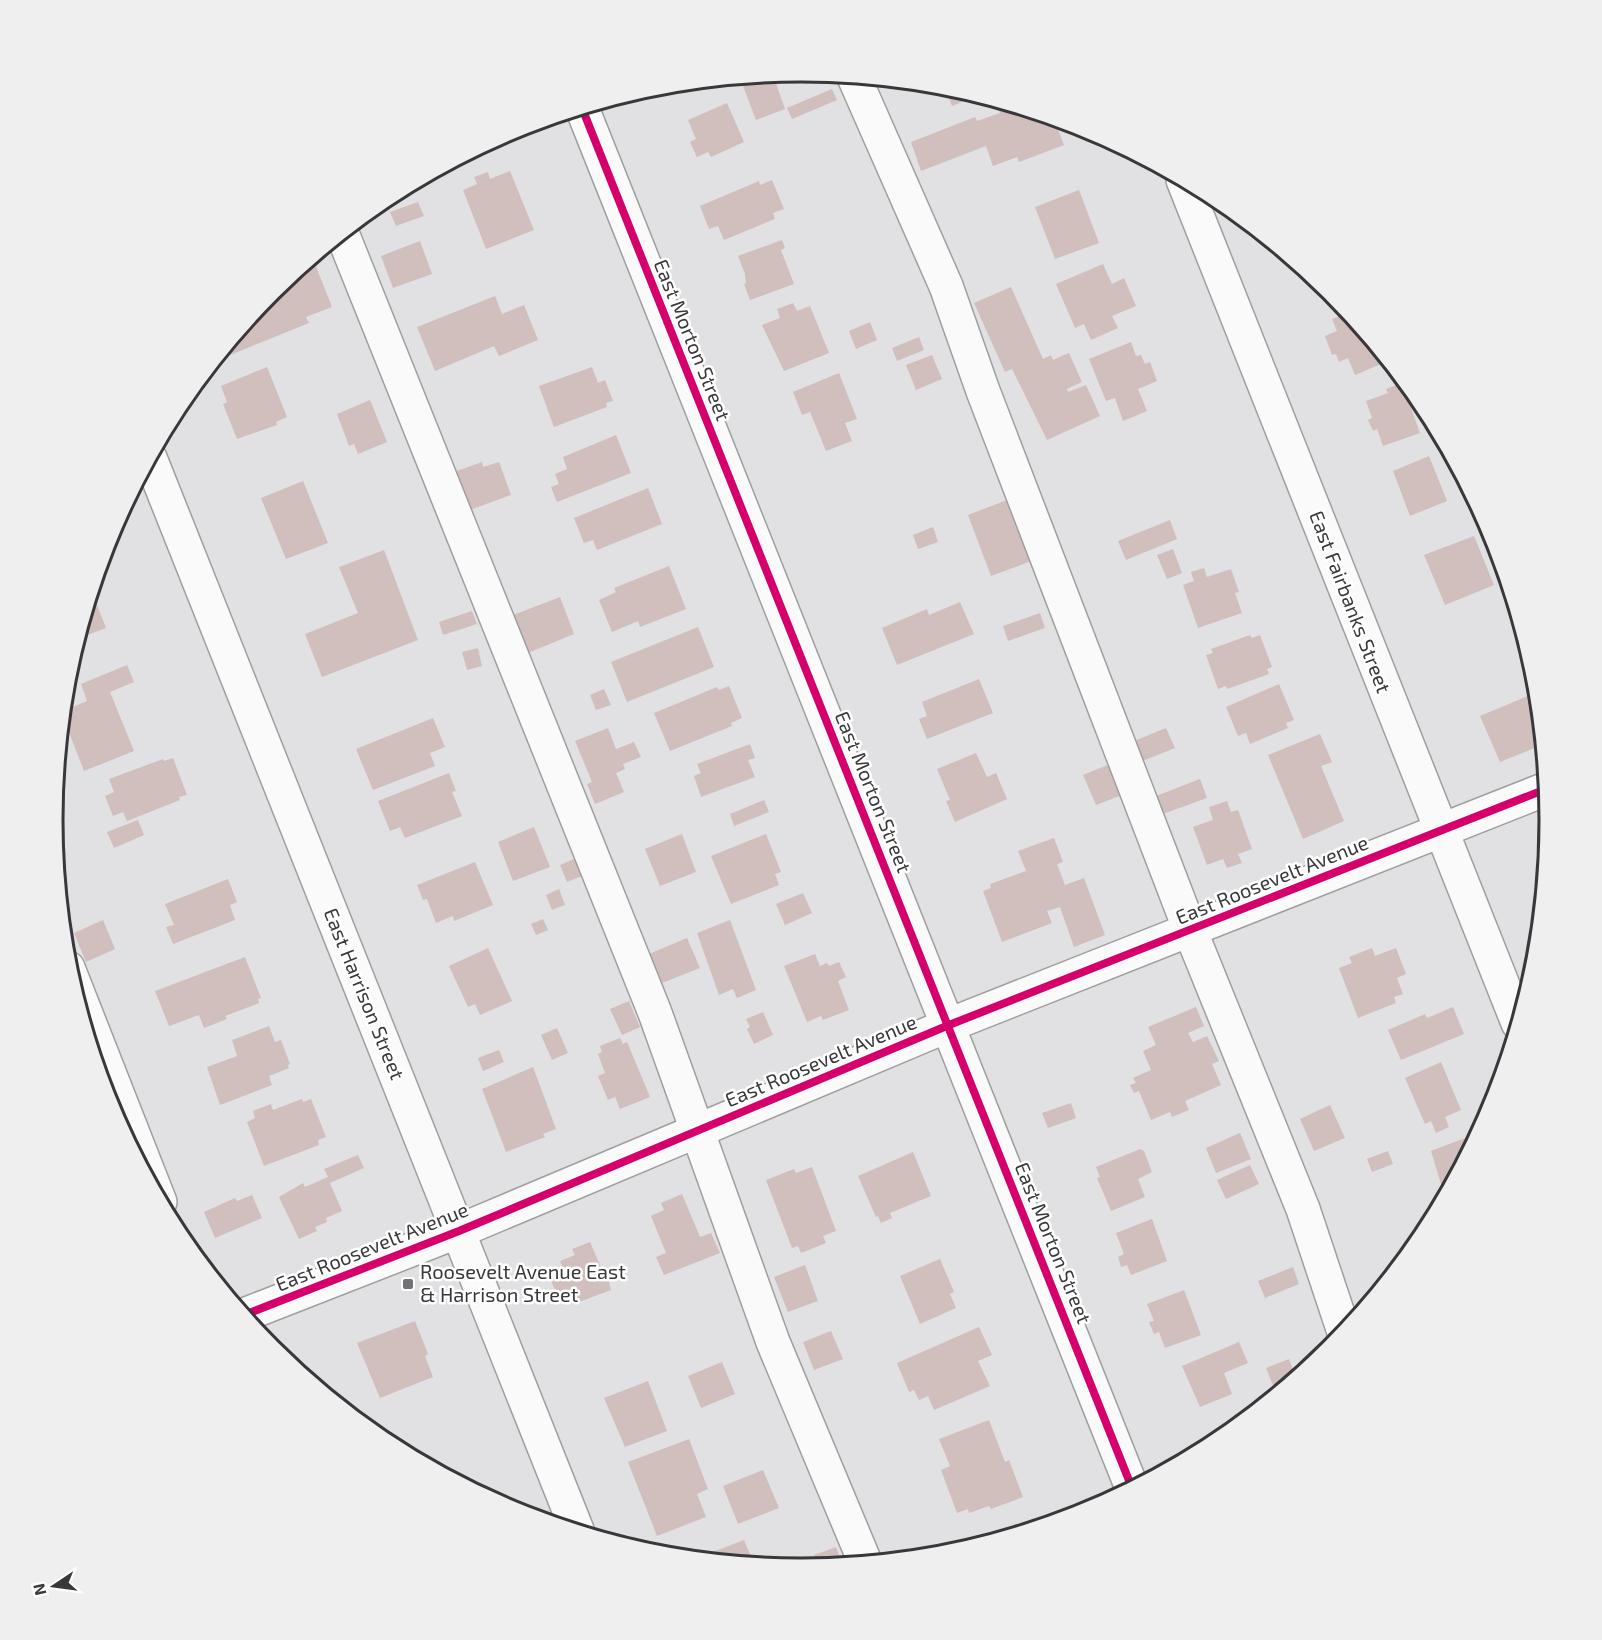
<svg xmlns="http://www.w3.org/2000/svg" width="1602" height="1640" font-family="'Exo 2',sans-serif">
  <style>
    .building { fill: #d0bfbc }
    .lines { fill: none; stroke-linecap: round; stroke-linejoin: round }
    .minor-casing { stroke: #9f9fa0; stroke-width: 36 }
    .minor { stroke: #fafafb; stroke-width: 33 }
    .cycleway-casing { stroke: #fff; stroke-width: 11 }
    .cycleway { stroke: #d6006c; stroke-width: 8 }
    .poi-dot { fill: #737375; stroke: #fff; stroke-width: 2 }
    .labels { text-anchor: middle; stroke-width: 5; stroke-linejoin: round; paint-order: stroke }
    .street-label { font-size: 20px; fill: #38383a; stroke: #fff }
    .poi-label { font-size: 20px; fill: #38383a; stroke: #fff; text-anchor: start }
    .rim { fill: none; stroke: #38383a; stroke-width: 3 }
  </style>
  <rect width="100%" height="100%" fill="#e1e1e3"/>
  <g class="building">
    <path d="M773,75L785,109L756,120L743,86Z"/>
    <path d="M924,84L947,86L978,95L952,106L945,87L928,94Z"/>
    <path d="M832,89L837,100L792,119L787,108Z"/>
    <path d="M727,103L744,142L711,157L708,152L697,157L690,142L696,139L688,120Z"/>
    <path d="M1007,104L1062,121L1063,125L1057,127L1064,145L1019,162L1017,157L993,166L986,146L921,171L911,142L975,117L977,121L1000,113L998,107Z"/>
    <path d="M492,141L494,146L447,167L446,165Z"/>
    <path d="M510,171L534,230L486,249L463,190L477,184L474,177L488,172L490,179Z"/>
    <path d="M772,180L784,209L773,213L775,219L724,240L718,226L709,229L700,206L759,181L760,185Z"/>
    <path d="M405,187L409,197L373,211L372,209L385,197Z"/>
    <path d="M1079,190L1099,243L1055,259L1035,207Z"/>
    <path d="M418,202L424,216L396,226L390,212Z"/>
    <path d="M782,240L785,248L781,250L794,284L750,300L744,284L746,283L745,274L738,256Z"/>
    <path d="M420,241L432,274L393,288L381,256Z"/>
    <path d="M313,259L332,307L306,317L309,323L213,362L272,290Z"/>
    <path d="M1103,264L1112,284L1124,278L1136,306L1112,316L1118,328L1091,340L1084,324L1075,328L1056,284Z"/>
    <path d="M1011,287L1043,359L1051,355L1053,360L1069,353L1082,382L1067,389L1068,392L1086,385L1100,416L1047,440L1012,369L1005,372L974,303Z"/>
    <path d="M495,296L502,314L524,305L538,340L499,356L494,346L435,371L417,327Z"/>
    <path d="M793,303L797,311L810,306L829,353L784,371L762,325L780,318L777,309Z"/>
    <path d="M1348,313L1374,344L1388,361L1355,375L1348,358L1339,362L1336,354L1332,355L1325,336L1337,331L1332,319Z"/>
    <path d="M870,322L877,340L856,349L849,331Z"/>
    <path d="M919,337L924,350L897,361L892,348Z"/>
    <path d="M1131,342L1136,356L1141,355L1145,364L1150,362L1157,381L1138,389L1147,411L1123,421L1115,398L1106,401L1089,359Z"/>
    <path d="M932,355L942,379L916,390L906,365Z"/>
    <path d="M267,367L287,417L276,422L277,425L237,439L223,404L227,402L221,386Z"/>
    <path d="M592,367L598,383L605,380L613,401L606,403L607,407L554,427L539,386Z"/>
    <path d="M839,373L857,419L845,423L852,441L826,451L810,412L802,415L793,392Z"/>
    <path d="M1399,384L1401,390L1404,389L1420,433L1383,446L1377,429L1373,431L1368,420L1372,418L1366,401L1388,393L1386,389Z"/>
    <path d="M370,400L387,442L358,454L354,444L349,446L337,414Z"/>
    <path d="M616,435L631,473L557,502L551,487L559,484L555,474L567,469L563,457Z"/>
    <path d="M1429,456L1447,501L1410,516L1393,471Z"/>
    <path d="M482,462L483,467L499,462L511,495L467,511L454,472Z"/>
    <path d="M303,481L328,543L286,559L261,498Z"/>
    <path d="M648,488L662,524L597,550L593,540L584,543L574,518Z"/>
    <path d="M1007,500L1031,561L991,576L968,515Z"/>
    <path d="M1170,520L1177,539L1126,560L1118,541Z"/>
    <path d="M933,527L938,542L918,549L913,535Z"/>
    <path d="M1474,536L1494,585L1445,605L1424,555Z"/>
    <path d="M1173,549L1182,573L1167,579L1157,555Z"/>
    <path d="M384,550L418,640L322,677L305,634L358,613L339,567Z"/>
    <path d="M669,566L686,609L640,627L638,621L612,632L599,600L616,592L614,588Z"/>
    <path d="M1204,568L1207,577L1231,569L1239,592L1235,593L1242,613L1198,628L1183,585L1194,581L1191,572Z"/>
    <path d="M560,597L574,634L523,655L508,617Z"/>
    <path d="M960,602L974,634L897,665L882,628L927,609L929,615Z"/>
    <path d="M97,605L106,628L77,639L88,606L89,608Z"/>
    <path d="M472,611L477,624L443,635L439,622Z"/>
    <path d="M1040,613L1045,628L1008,641L1003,626Z"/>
    <path d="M698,627L714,667L627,702L611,662Z"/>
    <path d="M1250,635L1252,638L1260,635L1272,667L1267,669L1269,674L1227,689L1226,686L1218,689L1206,655L1213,653L1211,649Z"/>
    <path d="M478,648L482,666L467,670L462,652Z"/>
    <path d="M127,665L134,682L110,692L134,751L84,771L63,717V711L87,701L81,684Z"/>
    <path d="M979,679L993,713L927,739L919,719L927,716L922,702Z"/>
    <path d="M1279,684L1294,720L1286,723L1288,728L1250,744L1246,733L1238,736L1226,707Z"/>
    <path d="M729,686L742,718L731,723L732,726L670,751L654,713L717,687L719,690Z"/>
    <path d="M604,689L611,705L596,710L590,695Z"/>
    <path d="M1537,692L1542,745L1500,762L1480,716Z"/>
    <path d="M433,718L445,747L430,753L435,766L373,790L356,749Z"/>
    <path d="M608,728L616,749L634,742L641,757L623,764L625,769L616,773L624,792L595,804L587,784L592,782L575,741Z"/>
    <path d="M1166,728L1175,748L1140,762L1132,742Z"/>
    <path d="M1320,734L1332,762L1321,766L1344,821L1303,839L1268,755Z"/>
    <path d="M750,744L755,758L748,760L755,777L701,797L694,776L701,773L697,764Z"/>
    <path d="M976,753L987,777L996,773L1007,799L955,822L946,801L950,800L937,769Z"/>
    <path d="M173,758L187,795L179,797L180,800L127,821L123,812L113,816L105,796L114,792L109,779L163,759L164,761Z"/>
    <path d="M1110,764L1122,795L1096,805L1083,775Z"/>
    <path d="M449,773L456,791L452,792L462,816L405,838L400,827L390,831L378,801Z"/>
    <path d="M1200,779L1207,798L1163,814L1156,796Z"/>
    <path d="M764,800L769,812L734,826L730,814Z"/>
    <path d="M1227,801L1231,812L1238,810L1252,849L1238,854L1242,863L1227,868L1223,859L1207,865L1193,827L1213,820L1209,807Z"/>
    <path d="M138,820L144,835L114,848L107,832Z"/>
    <path d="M534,827L550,867L513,881L498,842Z"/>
    <path d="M682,834L696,872L660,886L645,849Z"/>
    <path d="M766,834L781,872L775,874L779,885L731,904L711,856Z"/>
    <path d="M1054,838L1063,862L1057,864L1065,885L1084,878L1105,935L1074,947L1060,907L1047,911L1052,923L1002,942L983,891L991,888L990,884L1026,871L1018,851Z"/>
    <path d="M574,859L582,876L567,882L560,865Z"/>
    <path d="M475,862L493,905L454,921L453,916L436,923L427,899L423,900L417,885Z"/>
    <path d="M228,879L237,902L230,905L235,920L173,944L166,927L174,925L165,904Z"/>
    <path d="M559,889L565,905L552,910L546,895Z"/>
    <path d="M803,893L812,913L785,925L776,904Z"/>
    <path d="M543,919L548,930L536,935L531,924Z"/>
    <path d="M103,920L115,949L86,962L74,933Z"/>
    <path d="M730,920L756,990L737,998L733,989L719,995L697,933Z"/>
    <path d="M687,938L700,968L662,983L649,954Z"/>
    <path d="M488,948L512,1001L480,1015L475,1004L468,1007L449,966Z"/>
    <path d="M1372,948L1375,956L1396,948L1406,974L1397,978L1403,994L1394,997L1396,1003L1358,1018L1339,968L1352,963L1349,957Z"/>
    <path d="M815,954L820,966L827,963L829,966L839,962L846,977L838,981L849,1010L823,1020L821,1016L807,1022L784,966Z"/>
    <path d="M245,957L261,998L258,999L259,1003L225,1016L227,1019L204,1028L199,1015L169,1026L155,991Z"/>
    <path d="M629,1001L640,1027L622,1035L610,1009Z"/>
    <path d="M1196,1007L1204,1026L1188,1033L1193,1042L1207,1036L1219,1061L1212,1064L1221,1085L1185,1101L1189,1110L1172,1117L1170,1112L1151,1120L1139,1091L1134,1093L1130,1085L1136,1083L1133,1078L1151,1070L1143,1051L1156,1045L1148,1027Z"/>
    <path d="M1453,1007L1464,1034L1401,1060L1388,1030L1425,1014L1427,1018Z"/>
    <path d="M763,1012L773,1035L754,1044L747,1029L750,1027L746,1019Z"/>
    <path d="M269,1026L275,1042L281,1040L290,1064L288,1065L289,1068L269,1076L272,1085L220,1105L207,1067L237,1056L232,1040Z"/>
    <path d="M557,1028L568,1053L552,1060L541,1035Z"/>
    <path d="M620,1038L623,1044L627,1042L650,1097L620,1109L615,1097L608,1100L598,1076L605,1073L598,1054L602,1052L600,1046Z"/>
    <path d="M499,1050L504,1062L483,1071L478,1058Z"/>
    <path d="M1441,1062L1461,1110L1445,1117L1449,1127L1436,1133L1431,1121L1425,1124L1405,1078Z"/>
    <path d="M533,1067L556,1129L543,1134L545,1137L506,1152L482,1089Z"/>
    <path d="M302,1099L303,1102L311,1099L326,1137L318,1140L319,1145L264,1166L247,1122L255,1118L253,1111L271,1104L273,1110Z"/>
    <path d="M1071,1103L1076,1118L1048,1128L1042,1113Z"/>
    <path d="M1330,1105L1345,1138L1314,1151L1300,1119Z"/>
    <path d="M1240,1133L1251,1159L1216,1173L1206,1148Z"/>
    <path d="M1470,1136L1473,1143L1444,1194L1431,1151Z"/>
    <path d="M1140,1149L1144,1151L1152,1172L1138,1179L1145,1197L1111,1211L1097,1178L1100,1177L1096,1167Z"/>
    <path d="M1388,1151L1393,1164L1372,1172L1367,1159Z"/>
    <path d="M913,1152L931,1196L890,1213L892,1218L881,1223L878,1216L876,1217L858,1176Z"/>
    <path d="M358,1155L364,1168L330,1183L342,1211L326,1218L327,1222L315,1227L317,1231L299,1239L279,1197L303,1183L305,1187L328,1177L324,1169Z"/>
    <path d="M1250,1165L1259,1184L1226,1199L1217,1180Z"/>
    <path d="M812,1167L836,1231L823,1236L826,1243L801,1253L798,1246L792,1248L766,1180L794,1169L796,1173Z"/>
    <path d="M682,1194L700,1237L711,1233L720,1253L664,1275L656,1257L666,1253L651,1216L664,1210L661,1203Z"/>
    <path d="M252,1195L262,1218L215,1238L204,1212L235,1198L237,1201Z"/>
    <path d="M1152,1219L1167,1261L1131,1275L1127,1265L1121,1267L1118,1257L1124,1254L1116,1233Z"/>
    <path d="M590,1242L603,1272L606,1271L611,1290L579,1302L574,1290L558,1297L548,1274L563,1268L560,1261L575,1255L572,1249Z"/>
    <path d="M940,1259L954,1292L950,1294L956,1308L920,1324L900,1276Z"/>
    <path d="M805,1265L818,1301L788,1312L774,1277Z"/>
    <path d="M1293,1267L1299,1284L1265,1298L1258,1281Z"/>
    <path d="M1184,1290L1201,1335L1165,1348L1159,1332L1154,1334L1149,1322L1154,1321L1147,1304Z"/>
    <path d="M415,1321L428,1354L425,1356L433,1377L380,1398L357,1343Z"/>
    <path d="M979,1327L992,1355L978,1361L990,1386L934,1410L928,1396L919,1400L914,1390L909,1392L897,1363Z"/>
    <path d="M831,1331L843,1359L814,1370L803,1342Z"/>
    <path d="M1239,1342L1248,1363L1224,1373L1232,1394L1200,1407L1182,1366Z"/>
    <path d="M1289,1359L1296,1378L1274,1388L1266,1368Z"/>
    <path d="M722,1362L735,1394L701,1408L688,1376Z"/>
    <path d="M648,1381L667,1431L625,1447L604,1398Z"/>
    <path d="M989,1420L1005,1462L1009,1460L1023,1497L991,1509L989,1506L969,1513L968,1509L957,1513L941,1470L950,1466L939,1439Z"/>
    <path d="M1227,1433L1217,1443L1213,1445L1211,1439Z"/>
    <path d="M689,1439L708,1489L697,1494L706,1517L657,1536L628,1462Z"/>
    <path d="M763,1470L779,1508L738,1524L723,1486Z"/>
    <path d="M744,1540L754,1564L697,1558Z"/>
    <path d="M836,1547L842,1563L819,1567L814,1555Z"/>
  </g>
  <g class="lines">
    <g class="minor-casing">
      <g id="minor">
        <path d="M854,77L946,286L983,391L1190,930L1303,1209L1344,1332"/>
        <path d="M582,108L1132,1488"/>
        <path d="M1183,180L1518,1023"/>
        <path d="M342,233L655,1013L773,1342L865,1562"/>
        <path d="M150,458L577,1530"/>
        <path d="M68,968L160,1202"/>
        <path d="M244,1315L459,1231L949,1025L1546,789"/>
      </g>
    </g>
    <use href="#minor" class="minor"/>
    <g class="cycleway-casing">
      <g id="cycleway">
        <path d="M582,108L1132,1488"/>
        <path d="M244,1315L459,1231L949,1025L1546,789"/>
      </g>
    </g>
    <use href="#cycleway" class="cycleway"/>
  </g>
  <rect class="poi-dot" x="402" y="1278" width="12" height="12" rx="3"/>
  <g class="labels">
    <g class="street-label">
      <text transform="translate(692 340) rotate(68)" y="7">East Morton Street</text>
      <text transform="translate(1350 602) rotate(69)" y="7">East Fairbanks Street</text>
      <text transform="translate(873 792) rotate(68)" y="7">East Morton Street</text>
      <text transform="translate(1272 880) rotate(-22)" y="7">East Roosevelt Avenue</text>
      <text transform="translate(364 994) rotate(68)" y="7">East Harrison Street</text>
      <text transform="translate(821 1061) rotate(-23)" y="7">East Roosevelt Avenue</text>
      <text transform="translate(1053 1243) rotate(68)" y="7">East Morton Street</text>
      <text transform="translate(372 1247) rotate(-22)" y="7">East Roosevelt Avenue</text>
    </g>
    <g class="poi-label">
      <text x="420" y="1279">Roosevelt Avenue East<tspan x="420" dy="23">&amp; Harrison Street</tspan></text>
    </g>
  </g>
  <path d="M0 0H1602V1640H0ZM63 820a738 738 0 1 1 1476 0a738 738 0 1 1-1476 0Z" fill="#efefef" fill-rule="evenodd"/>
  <path class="rim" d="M63 820a738 738 0 1 1 1476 0a738 738 0 1 1-1476 0Z"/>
  <g transform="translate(54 1586) rotate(257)" stroke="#ffffff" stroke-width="4.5" paint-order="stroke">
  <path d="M0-4.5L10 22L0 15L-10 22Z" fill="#38383a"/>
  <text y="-9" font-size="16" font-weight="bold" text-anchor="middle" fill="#38383a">N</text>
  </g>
</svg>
